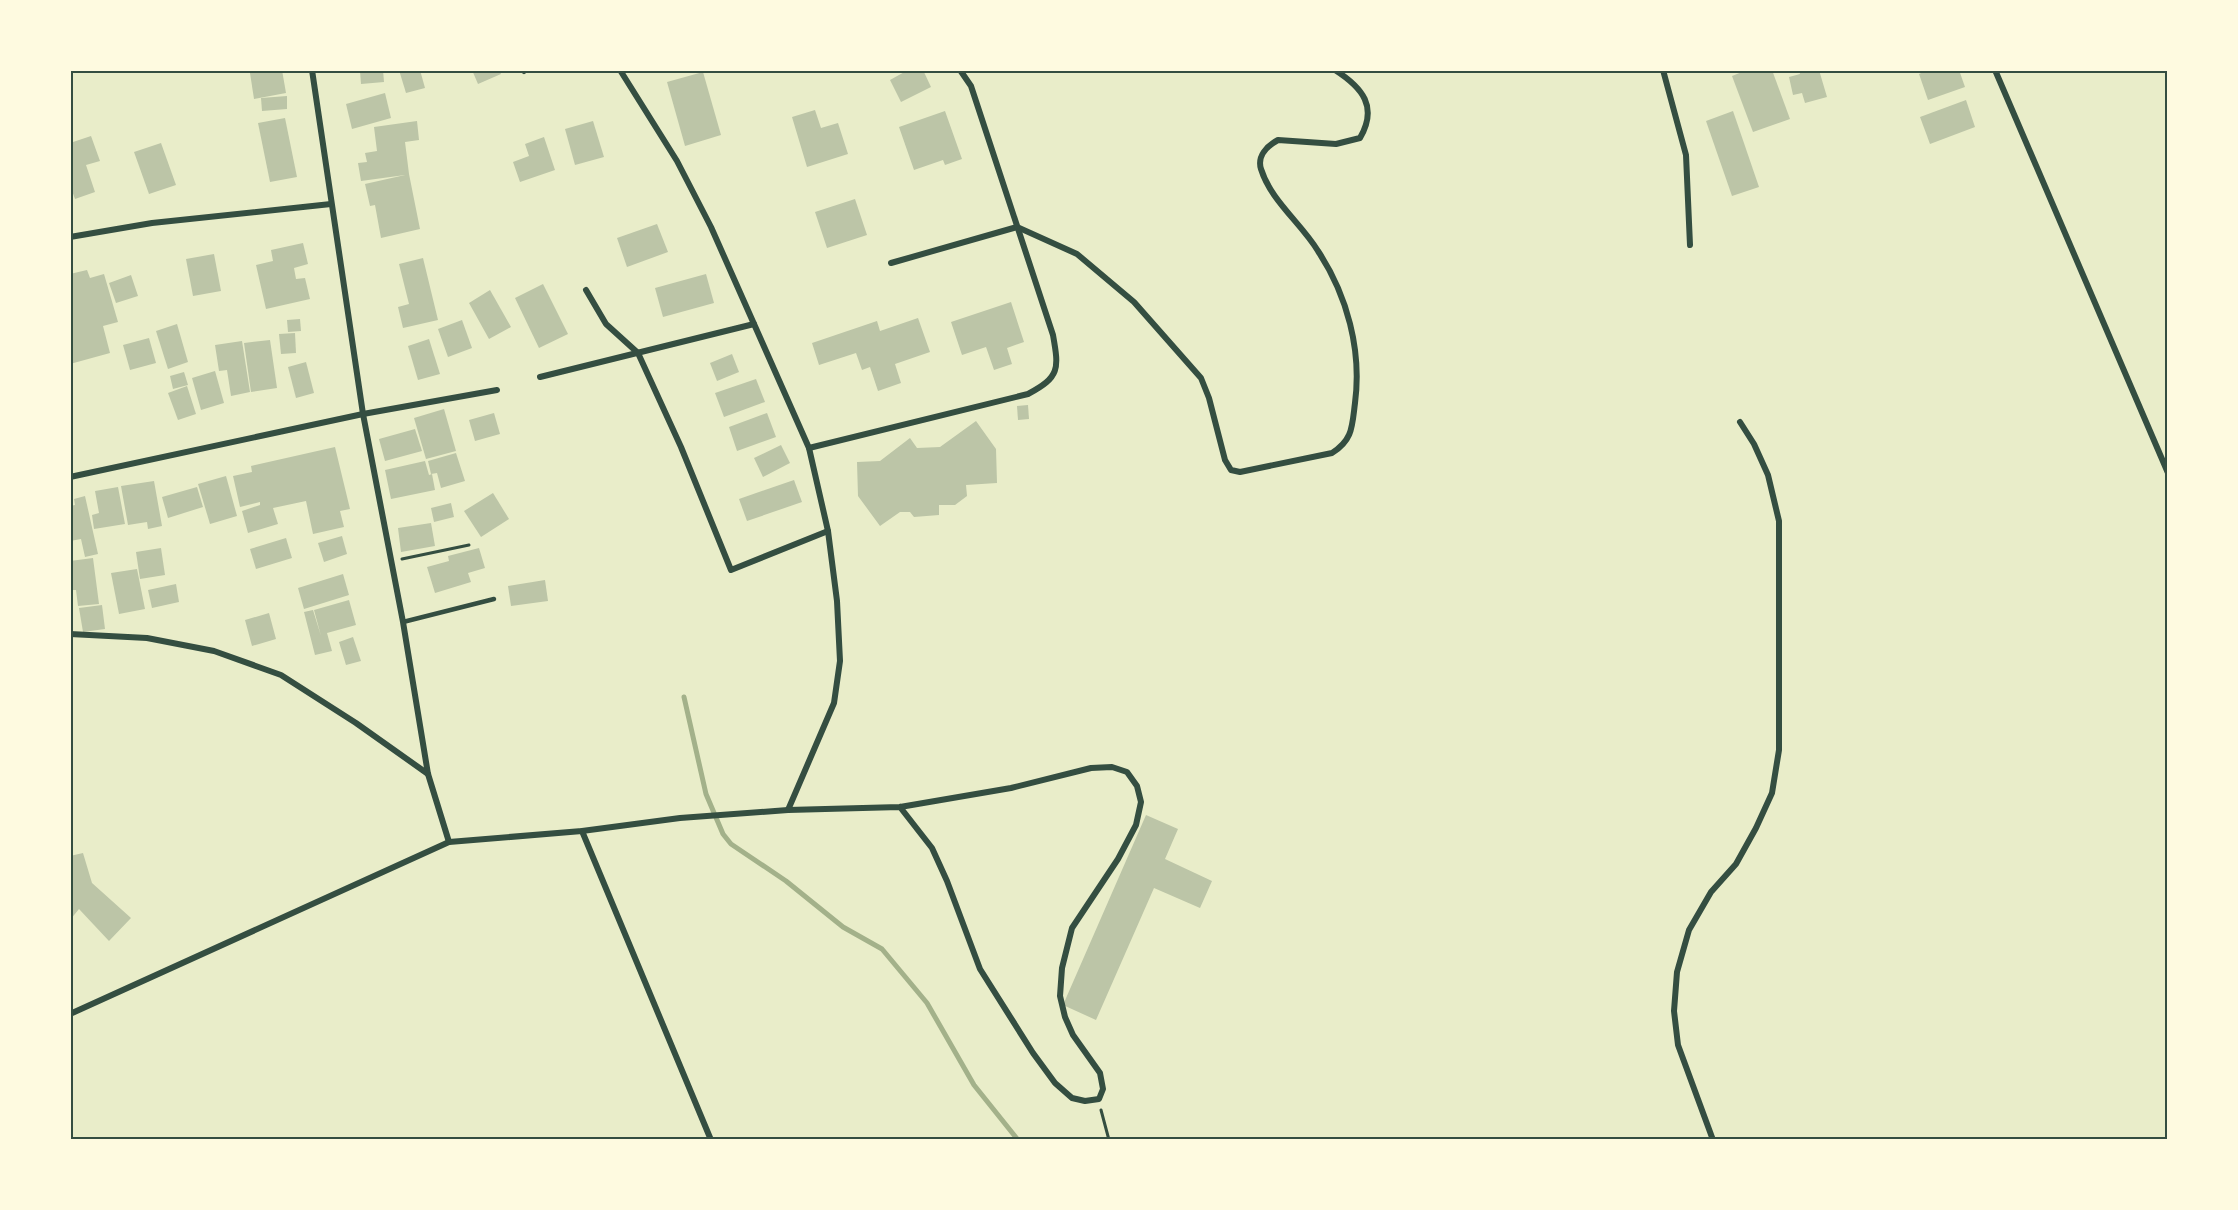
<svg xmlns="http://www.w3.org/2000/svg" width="2238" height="1210" font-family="Literata,serif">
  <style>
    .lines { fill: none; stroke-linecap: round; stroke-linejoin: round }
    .stream { stroke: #a3b18a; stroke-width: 5 }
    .building { fill: #bcc5a7 }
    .path { stroke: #344e41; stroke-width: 3 }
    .service { stroke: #344e41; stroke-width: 4.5 }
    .minor { stroke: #344e41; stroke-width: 6 }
    .neatline { fill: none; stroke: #344e41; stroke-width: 2 }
  </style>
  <rect width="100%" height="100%" fill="#e9edc9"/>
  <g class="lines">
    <path class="stream" d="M684,697L706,794L723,834L731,844L786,881L843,927L882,949L927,1003L974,1085L1018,1140"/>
  </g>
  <g class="building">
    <path d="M267,70H282L286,93L254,99L250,73Z"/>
    <path d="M364,70H383L384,82L361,84L360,71Z"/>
    <path d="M399,70H420L425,88L406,93Z"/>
    <path d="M472,70H499L501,74L478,84Z"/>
    <path d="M908,70H923L931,87L901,102L890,80Z"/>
    <path d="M1747,70H1772L1790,119L1753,132L1732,76Z"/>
    <path d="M1799,70H1819L1827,97L1805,103L1802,93L1793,95L1789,77L1800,74Z"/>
    <path d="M1928,70H1959L1965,87L1928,100L1919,74Z"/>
    <path d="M703,72L721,135L685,146L667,82Z"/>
    <path d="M385,93L391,118L352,129L346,104Z"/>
    <path d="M287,96V109L262,111L261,98Z"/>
    <path d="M1966,100L1975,127L1930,144L1920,117Z"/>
    <path d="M815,110L821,128L838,123L848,154L807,167L792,117Z"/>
    <path d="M945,111L962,159L945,165L943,160L914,170L899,127Z"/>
    <path d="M1733,111L1759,187L1732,196L1706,121Z"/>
    <path d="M285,118L297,177L270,182L258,123Z"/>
    <path d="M417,121L419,140L405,142L409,174L420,229L381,238L375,205L370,206L365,184L405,175L361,181L358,163L367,162L365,153L377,151L374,127Z"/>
    <path d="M593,121L604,157L575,165L565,129Z"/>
    <path d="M91,136L100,161L86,165L95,192L75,199L70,185V143Z"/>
    <path d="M544,137L555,170L520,182L513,162L529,156L525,144Z"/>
    <path d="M161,143L176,185L149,194L134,152Z"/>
    <path d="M855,199L867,235L827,248L815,212Z"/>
    <path d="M657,224L668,252L627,267L617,238Z"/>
    <path d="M303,243L308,264L294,268L296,279L305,278L310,299L266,309L256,265L273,261L271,250Z"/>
    <path d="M214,254L221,291L193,296L186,259Z"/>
    <path d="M423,258L438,320L403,328L398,307L409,304L399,264Z"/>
    <path d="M87,270L90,278L104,274L118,322L103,326L110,353L70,364V274Z"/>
    <path d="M706,274L714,303L663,317L655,288Z"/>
    <path d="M131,275L138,296L116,303L109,283Z"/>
    <path d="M543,284L568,334L539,348L515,298Z"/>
    <path d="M490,290L511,327L489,339L469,303Z"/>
    <path d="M1011,302L1024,342L1007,348L1012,364L994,370L986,347L962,355L951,322Z"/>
    <path d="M918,318L930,352L895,364L901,383L878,391L870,367L862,370L856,353L819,365L812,343L877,321L880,331Z"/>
    <path d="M300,319L301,331L288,332L287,320Z"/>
    <path d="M462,320L472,348L448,357L438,329Z"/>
    <path d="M177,324L188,362L168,369L156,331Z"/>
    <path d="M295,333L296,353L281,354L279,334Z"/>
    <path d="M149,338L156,363L130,370L123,345Z"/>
    <path d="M429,339L440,374L418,380L408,346Z"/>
    <path d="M270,340L277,388L251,392L244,343Z"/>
    <path d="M242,341L250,392L231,396L227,370L219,371L215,345Z"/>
    <path d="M732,354L739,372L717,381L710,363Z"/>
    <path d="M306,362L314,393L296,398L288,367Z"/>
    <path d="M215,371L224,403L201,410L192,378Z"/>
    <path d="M184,372L188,385L173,389L170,376Z"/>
    <path d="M756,379L765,402L724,417L715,393Z"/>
    <path d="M187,386L196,414L178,420L168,393Z"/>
    <path d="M1028,405L1029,419L1018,420L1017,406Z"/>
    <path d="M444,409L456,451L426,459L414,418Z"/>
    <path d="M494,413L500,434L475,441L469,420Z"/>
    <path d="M767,413L776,437L737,451L729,427Z"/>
    <path d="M976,421L996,449L997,483L966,485L967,496L955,505H939V515L914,517L910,512H900L880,526L858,496L857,462L880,461L910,438L917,448L940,447Z"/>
    <path d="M415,429L422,451L385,461L379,439Z"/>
    <path d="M781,445L790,463L763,477L754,458Z"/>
    <path d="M335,447L350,509L340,511L344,527L313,534L306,501L273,508L278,524L248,533L242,511L260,505V502L240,507L233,476L252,472L251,466Z"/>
    <path d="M456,453L465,481L441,488L437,473L431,474L428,461Z"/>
    <path d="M425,461L429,475L432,474L435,490L391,499L385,470Z"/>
    <path d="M226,476L237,516L210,524L198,484Z"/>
    <path d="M794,480L802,502L747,521L739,499Z"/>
    <path d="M154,481L162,526L148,529L147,522L128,525L121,486Z"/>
    <path d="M118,487L125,524L94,529L92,515L99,513L95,491Z"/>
    <path d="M197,487L203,507L168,518L162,497Z"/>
    <path d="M493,493L509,519L481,537L464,511Z"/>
    <path d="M85,496L98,554L85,557L81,539L70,541V506L75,505L74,499Z"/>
    <path d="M451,503L454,517L434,522L431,508Z"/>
    <path d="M431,523L435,546L401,552L398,528Z"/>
    <path d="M342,536L347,554L324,562L318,543Z"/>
    <path d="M286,538L292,558L256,569L250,549Z"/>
    <path d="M161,548L165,575L140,579L136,552Z"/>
    <path d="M479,548L485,568L468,573L471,582L435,593L427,567L449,561L448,556Z"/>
    <path d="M93,558L99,604L78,606L76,590H70V561Z"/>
    <path d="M137,569L145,609L119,614L111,573Z"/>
    <path d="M343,574L349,595L304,609L298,588Z"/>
    <path d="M545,580L548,601L511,606L508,586Z"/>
    <path d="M176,584L179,602L152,608L148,590Z"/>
    <path d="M349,600L356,625L327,633L332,651L315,655L304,612L313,610L321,636L314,610Z"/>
    <path d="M102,605L105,629L83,632L79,608Z"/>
    <path d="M269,613L276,639L252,646L245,620Z"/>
    <path d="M353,637L361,661L346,665L339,642Z"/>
    <path d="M1146,815L1178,829L1165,859L1212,881L1200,908L1154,888L1096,1020L1063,1005Z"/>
    <path d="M83,853L92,883L131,918L109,941L79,909L70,920V856Z"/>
  </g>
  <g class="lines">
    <g class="path">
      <path d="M402,559L469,545"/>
      <path d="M1101,1110L1109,1140"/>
    </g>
    <path class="service" d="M403,622L494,599"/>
    <g class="minor">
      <path d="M312,70L363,414L403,622L428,774L449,842"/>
      <path d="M620,70L677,161L711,227L809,448L828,531L837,601L840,661L834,703L788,810"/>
      <path d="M1663,70L1686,155L1690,245"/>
      <path d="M1995,70L2168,473"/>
      <path d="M524,71L525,70"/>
      <path d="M70,237L152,223L331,204"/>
      <path d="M891,263L1017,227L1077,254L1134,302L1201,378L1209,398L1225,460L1231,470L1240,472L1332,453C1353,440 1352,426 1355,403C1362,350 1347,295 1318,251C1301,223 1271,201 1261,169C1257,156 1267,146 1278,140L1336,144L1360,138C1378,107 1363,88 1335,70"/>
      <path d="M586,290L606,324L638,353L681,447L731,570L828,531"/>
      <path d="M540,377L754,324"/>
      <path d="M809,448L1028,394C1060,377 1059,369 1053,335L971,86L960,70"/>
      <path d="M70,477L363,414L497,390"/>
      <path d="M70,634L147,638L214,651L281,675L356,723L428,774"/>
      <path d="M582,831L711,1140"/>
      <path d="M70,1014L449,842L582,831L680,818L788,810L900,807L1011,788L1091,768L1112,767L1127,772L1137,786L1141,802L1136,825L1118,859L1072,928L1062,968L1060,996L1065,1017L1073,1035L1100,1073L1103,1089L1099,1099L1085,1101L1072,1098L1055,1083L1033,1053L980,969L947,881L932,848L900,807"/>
      <path d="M1713,1140L1678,1045L1674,1011L1677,972L1689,930L1711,892L1736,864L1756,828L1772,793L1779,750V521L1768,475L1754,444L1740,422"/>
    </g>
  </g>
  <rect width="2238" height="1210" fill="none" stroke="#fefae0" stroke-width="144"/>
  <rect x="72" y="72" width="2094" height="1066" class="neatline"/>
</svg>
